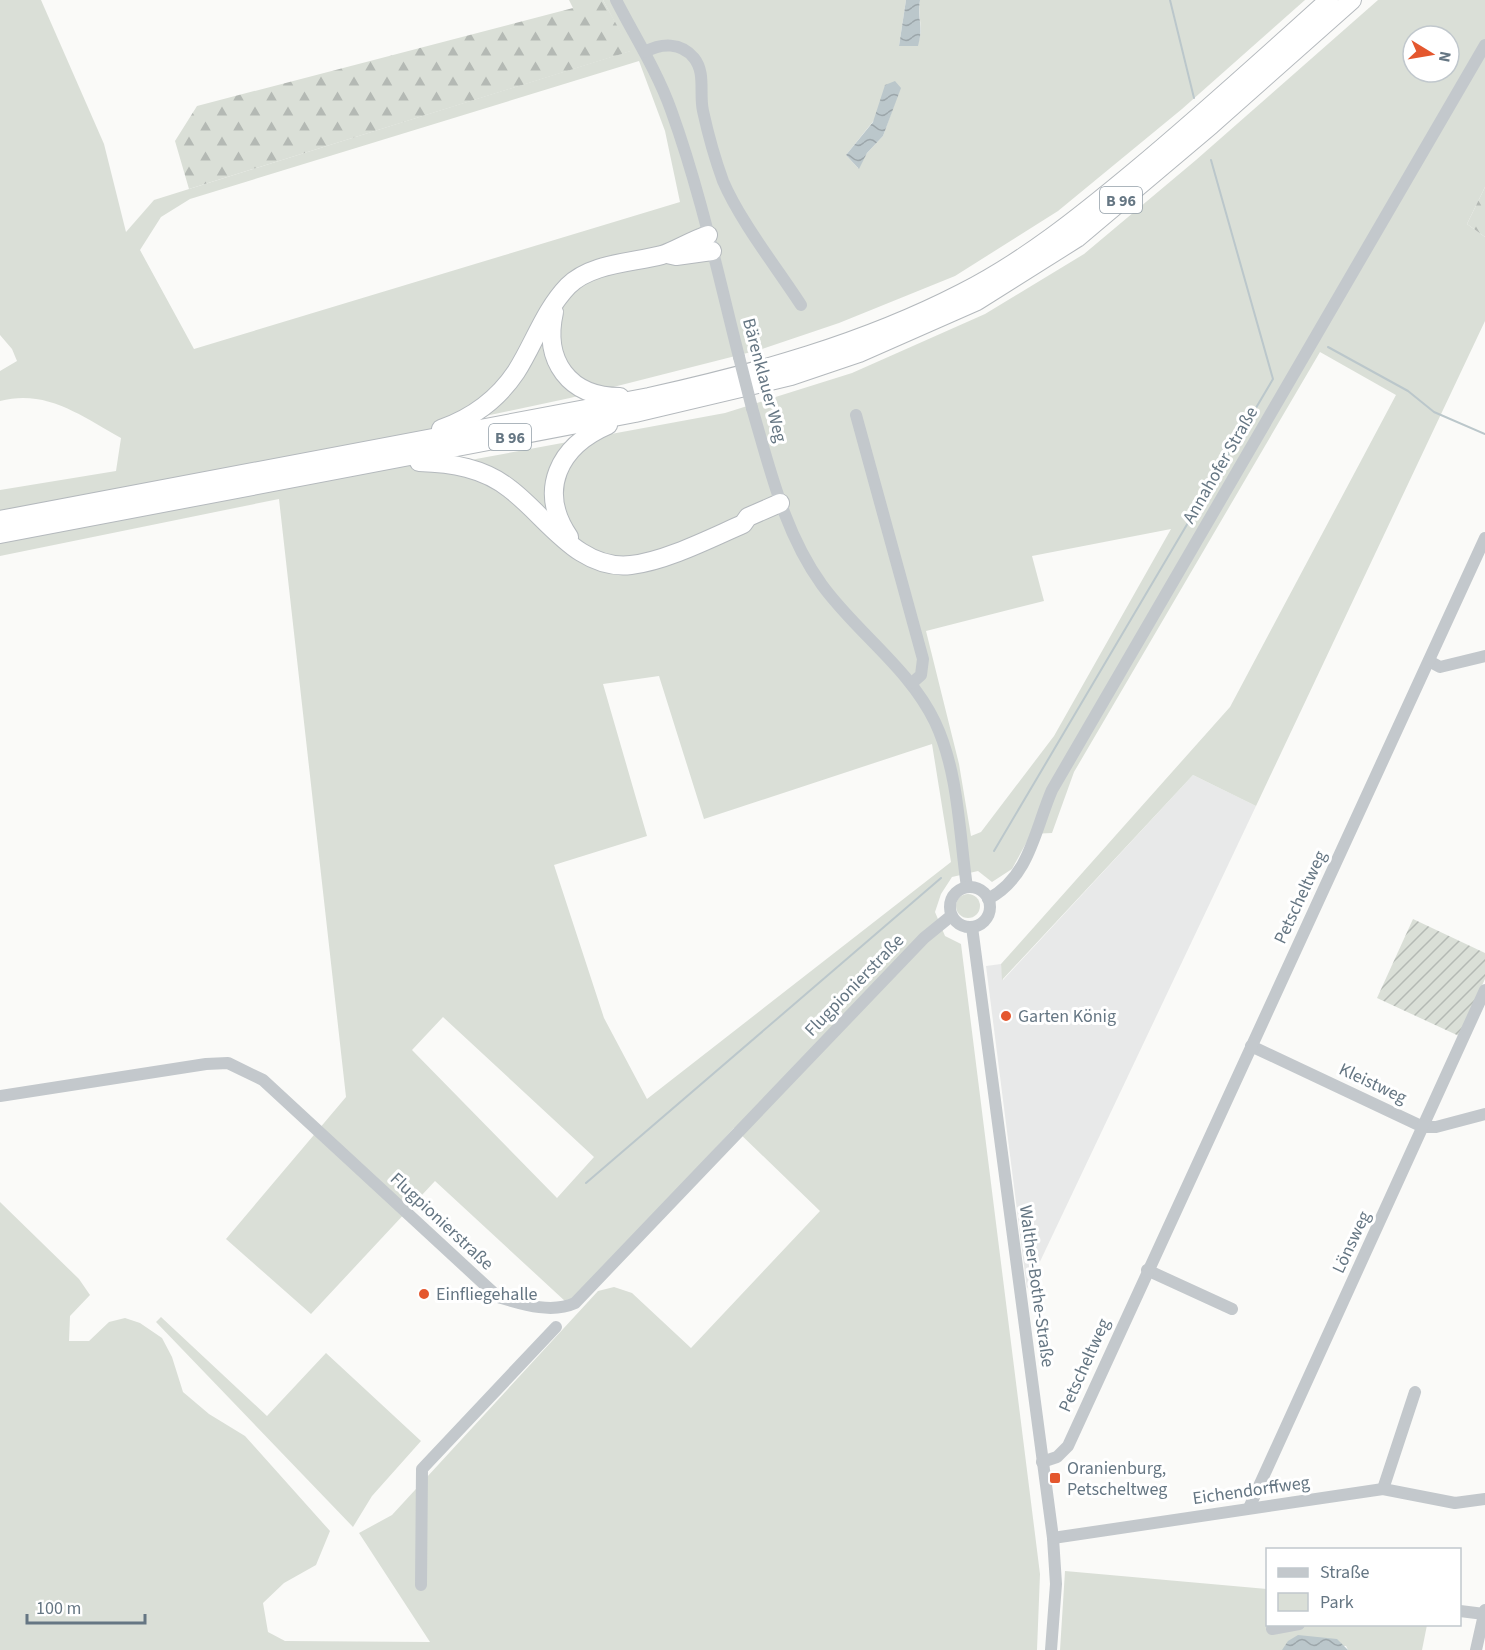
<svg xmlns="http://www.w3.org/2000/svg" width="1485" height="1650" font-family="'Source Sans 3',sans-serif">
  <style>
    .built { fill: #e8e9e9 }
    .green { fill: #dadfd7; fill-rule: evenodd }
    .forest { fill: url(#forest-firs) }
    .garden { fill: url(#garden-furrows) }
    .water { fill: url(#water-waves) }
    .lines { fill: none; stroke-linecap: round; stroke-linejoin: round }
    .stream { stroke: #bbc7cb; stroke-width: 2 }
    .highway-casing { stroke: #b4b9bd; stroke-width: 20 }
    .minor { stroke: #c3c8cc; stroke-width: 12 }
    .highway { stroke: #fff; stroke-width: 18 }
    .minor-bridge { stroke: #c3c8cc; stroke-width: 12 }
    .poi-dot { fill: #e4572e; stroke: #fff; stroke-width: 2 }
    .labels { text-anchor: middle; stroke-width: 6; stroke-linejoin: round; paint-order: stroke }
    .shield { fill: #fff; stroke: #939fa8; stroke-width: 1.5 }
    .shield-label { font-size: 16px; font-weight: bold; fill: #657683 }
    .street-label { font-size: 18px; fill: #657683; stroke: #fff }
    .poi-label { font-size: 18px; fill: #657683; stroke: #fff; text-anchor: start }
  </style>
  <defs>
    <pattern id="forest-firs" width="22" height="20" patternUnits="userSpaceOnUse" patternTransform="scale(1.5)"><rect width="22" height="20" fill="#dadfd7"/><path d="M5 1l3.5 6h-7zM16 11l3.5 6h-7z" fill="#b4b9b4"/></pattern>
    <pattern id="garden-furrows" width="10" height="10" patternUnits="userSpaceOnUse" patternTransform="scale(1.5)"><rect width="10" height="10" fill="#dadfd7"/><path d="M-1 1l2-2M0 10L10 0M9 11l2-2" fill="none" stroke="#b4b9b4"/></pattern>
    <pattern id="water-waves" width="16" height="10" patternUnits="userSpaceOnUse" patternTransform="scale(1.5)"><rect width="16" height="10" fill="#bbc7cb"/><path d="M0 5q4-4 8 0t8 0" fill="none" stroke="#9ca6aa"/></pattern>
  </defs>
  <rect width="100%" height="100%" fill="#fafaf8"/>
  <path class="built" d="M1193,775L1256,806L1027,1289L986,966L1001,964L1003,980Z"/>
  <g class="green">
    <path d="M0,0H41L104,144L126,232L154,200L630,51L603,0H906L899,46H917C925,27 917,19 920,0H1305L1182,109L1058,211L955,276L839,323L759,350L570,398L490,415L434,422L442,470L476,459L725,413L852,373L985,314L1084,254L1196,160L1378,0H1485V187L1467,224L1485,237V321L1256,806L1193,775L1002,980L1001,964L1230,707L1396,395L1320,352L1074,772L1052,833L1031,834L1012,869L992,882L978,871L952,877L941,894L935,912L945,936L961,944L1040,1574L1037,1650H0V1202L79,1279L90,1295L70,1316L69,1341H89L109,1322L125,1318L140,1323L162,1338L172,1357L183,1392L209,1414L245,1436L330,1531L316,1565L284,1583L263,1603L268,1632L285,1641L430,1642L359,1533L392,1515L598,1291L614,1287L632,1293L691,1348L820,1211L734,1128L581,1294L566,1302L435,1181L311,1314L226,1239L346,1097L279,499L0,556V490L116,471L121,438C81,416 47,389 0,401V371L17,361L12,349L0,335ZM1413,36H1449V72H1413ZM639,61L665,131L680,202L194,349L140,250L161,217L190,199ZM900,88L883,136L867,153L858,168L846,155ZM1171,529L1054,736L981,832L971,836L959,764L926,631L1044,601L1032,556ZM659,676L704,819L932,744L951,862L647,1099L604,1018L554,865L647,836L603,684ZM443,1017L594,1157L557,1198L412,1050Z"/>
    <circle cx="968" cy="906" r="12"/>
    <path d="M161,1317L267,1416L326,1353L421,1441L372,1496L353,1527L156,1322Z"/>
    <path d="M1065,1571L1267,1589L1268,1624L1427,1625L1422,1650H1348L1346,1646L1282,1650H1060Z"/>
  </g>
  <g class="forest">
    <path d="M569,0H603L631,51L189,189L175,141L197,106L573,8Z"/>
    <path d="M1485,187V237L1467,224Z"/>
  </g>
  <path class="garden" d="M1413,919L1485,953V979L1459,1036L1377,998Z"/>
  <g class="water">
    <path d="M906,0H920C917,19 924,27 918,46H899Z"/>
    <path d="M895,81L901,88L883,136L867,153L859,169L846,155L873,122L885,85Z"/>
    <path d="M1298,1635L1337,1639L1348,1650H1282L1288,1641Z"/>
  </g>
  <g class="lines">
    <g class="stream">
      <path d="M1170,0L1194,98"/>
      <path d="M1328,347L1408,391L1434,412L1485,434"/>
      <path d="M994,851L1273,379L1211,160"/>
      <path d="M586,1183L941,878"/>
    </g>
    <g class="highway-casing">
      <g id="highway">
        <path d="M667,254L676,256L712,251"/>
        <path d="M554,312C543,361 569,397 620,397"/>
        <path d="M441,429C472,418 498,399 516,372C534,344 544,311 568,286C591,263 632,263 662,255C677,250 692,240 708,235"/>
        <path d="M419,462C452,463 484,468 510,489C547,517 578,571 631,565C666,561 711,538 743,524L748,517L780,503"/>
        <path d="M0,520L649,397C757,373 863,344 962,293C1025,261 1081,216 1135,171C1201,116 1265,58 1329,0"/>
        <path d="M0,534L635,413L791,376L859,353L977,301L1077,238L1211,125L1352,0"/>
        <path d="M569,537C537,490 559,446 608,425"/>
      </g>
    </g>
    <g class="minor">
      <path d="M616,0C635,37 657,71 671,110C700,190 718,274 739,357"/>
      <path d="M645,52C661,43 681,42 694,58C706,73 699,93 703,111C708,134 715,159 723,181C740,221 777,268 801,305"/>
      <path d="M752,408C770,469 784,532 822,585C857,633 909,668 935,722C959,773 959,833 967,887"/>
      <path d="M856,415L923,659L921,675L912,683"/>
      <path d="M1429,661L1440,667L1485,656"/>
      <circle cx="970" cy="907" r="20"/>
      <path d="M988,899C1030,877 1035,829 1052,790L1485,45"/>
      <path d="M972,927L1053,1538L1056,1584L1051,1650"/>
      <path d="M1251,1046L1423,1127H1436L1485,1114"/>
      <path d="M0,1096L206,1064L228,1063L263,1080L498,1297C522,1304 551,1314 575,1303L924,938L951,916"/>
      <path d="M1147,1270L1232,1309"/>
      <path d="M1042,1462L1057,1457L1068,1446L1485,538"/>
      <path d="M1383,1489L1415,1392"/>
      <path d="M1249,1508L1485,990"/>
      <path d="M1053,1538L1383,1489L1455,1503L1485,1499"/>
      <path d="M421,1585L422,1469L556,1327"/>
      <path d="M1460,1611L1484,1614"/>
      <path d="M1272,1629L1299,1624"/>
      <path d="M1476,1650L1485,1610"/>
    </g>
    <use href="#highway" class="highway"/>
    <path class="minor-bridge" d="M739,357L752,408"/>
  </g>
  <g class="poi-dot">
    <circle cx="1006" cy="1016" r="6"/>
    <circle cx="424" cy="1294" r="6"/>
    <rect x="1049" y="1472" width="12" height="12" rx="3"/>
  </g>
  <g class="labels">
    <g class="shield">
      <rect x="1100" y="187" width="42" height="26" rx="4.5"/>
      <rect x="489" y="424" width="42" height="26" rx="4.5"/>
    </g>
    <g class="shield-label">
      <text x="1121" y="206">B 96</text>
      <text x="510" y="443">B 96</text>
    </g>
    <g class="street-label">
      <text transform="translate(765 380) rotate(75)" y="6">Bärenklauer Weg</text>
      <text transform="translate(1220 465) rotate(-60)" y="6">Annahofer Straße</text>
      <text transform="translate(1300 897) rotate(-65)" y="6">Petscheltweg</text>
      <text transform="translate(854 985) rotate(-46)" y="6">Flugpionierstraße</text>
      <text transform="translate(1373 1083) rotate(25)" y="6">Kleistweg</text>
      <text transform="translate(442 1221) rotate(43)" y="6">Flugpionierstraße</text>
      <text transform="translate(1351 1242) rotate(-65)" y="6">Lönsweg</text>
      <text transform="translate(1037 1286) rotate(82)" y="6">Walther-Bothe-Straße</text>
      <text transform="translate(1084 1365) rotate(-66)" y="6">Petscheltweg</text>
      <text transform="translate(1251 1490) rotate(-8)" y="6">Eichendorffweg</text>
    </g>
    <g class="poi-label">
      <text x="1018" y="1022">Garten König</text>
      <text x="436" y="1300">Einfliegehalle</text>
      <text x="1067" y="1474">Oranienburg,<tspan x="1067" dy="21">Petscheltweg</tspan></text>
    </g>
  </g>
  <rect x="1266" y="1548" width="195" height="78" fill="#ffffff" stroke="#c1c8cd" stroke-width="1.5"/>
  <rect x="1278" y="1568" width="30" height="9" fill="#c3c8cc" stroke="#c1c8cd" stroke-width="1.5"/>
  <text x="1320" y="1578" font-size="18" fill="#657683">Straße</text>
  <rect x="1278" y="1593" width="30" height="18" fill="#dadfd7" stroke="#c1c8cd" stroke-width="1.5"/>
  <text x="1320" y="1608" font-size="18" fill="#657683">Park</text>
  <g transform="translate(1431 54) rotate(101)"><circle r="28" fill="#ffffff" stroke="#c1c8cd" stroke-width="1.5"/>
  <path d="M0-4.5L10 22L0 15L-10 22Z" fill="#e4572e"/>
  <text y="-9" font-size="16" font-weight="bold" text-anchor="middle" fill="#657683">N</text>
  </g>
  <path d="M27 1614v9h118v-9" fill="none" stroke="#657683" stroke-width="3"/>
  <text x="36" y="1614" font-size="18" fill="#657683" stroke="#ffffff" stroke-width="4.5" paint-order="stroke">100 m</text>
</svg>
